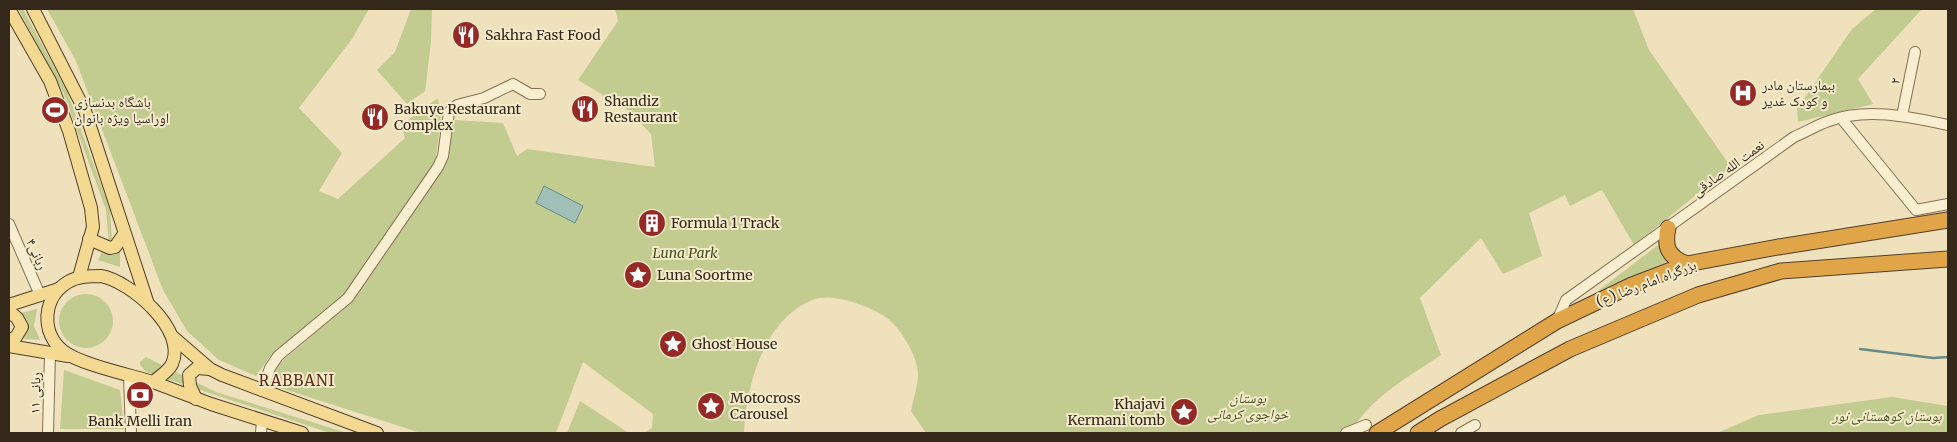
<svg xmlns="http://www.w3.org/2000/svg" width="1957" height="442" font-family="Merriweather,'Noto Naskh Arabic',serif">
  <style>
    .green { fill: #c2cb90 }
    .water { fill: #a0bfb7; stroke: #688c85 }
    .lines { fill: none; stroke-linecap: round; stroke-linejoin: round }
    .stream { stroke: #688c85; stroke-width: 2.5 }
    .minor-casing { stroke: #857155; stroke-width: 12 }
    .major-casing { stroke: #523f2a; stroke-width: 14 }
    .highway-casing { stroke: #523f2a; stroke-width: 17 }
    .minor { stroke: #f9eecf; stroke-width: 10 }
    .major { stroke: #f3d991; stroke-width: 12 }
    .highway { stroke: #e1a549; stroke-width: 15 }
    .labels { text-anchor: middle; stroke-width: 4; stroke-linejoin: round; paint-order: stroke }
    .poi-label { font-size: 14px; fill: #34281b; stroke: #f5ebcb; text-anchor: start }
    .street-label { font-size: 14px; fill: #34281b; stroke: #f5ebcb }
    .park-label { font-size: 14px; font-style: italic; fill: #425121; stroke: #f5ebcb }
    .neighbourhood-label { font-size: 15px; letter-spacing: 1px; fill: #612c19; stroke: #f5ebcb }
  </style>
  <rect width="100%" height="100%" fill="#eee1bc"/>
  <g class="green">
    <path d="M18,9H23L67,91L110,210L112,242L109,243L106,210L63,92Z"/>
    <path d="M47,9H369L352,39L299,108L342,153L319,191L338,199L405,138L401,125L438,98L441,122L435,162L354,284L336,305L271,355L256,376L219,360L187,331L163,290L76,61Z"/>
    <path d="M411,9H432L431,42L425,91L407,104L377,70L395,52Z"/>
    <path d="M615,9H1633L1649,50L1731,167L1634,245L1602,190L1570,206L1565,195L1529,213L1542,256L1503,274L1481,238L1420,298L1441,355C1407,378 1371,397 1350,433H926L911,411C913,400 918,386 918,374C918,356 899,325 884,316C867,305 830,292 812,300C763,321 746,386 744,433H644L652,428L653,414L583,362L556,433H421L268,384L280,363L354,300L443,167L455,120L503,123L517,156L527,149L655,167L651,134L628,110L578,80L618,21Z"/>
    <path d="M1876,9H1926H1922L1858,79L1873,104L1798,122L1797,109L1852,29Z"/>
    <path d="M1662,242L1669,261L1590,297Z"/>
    <path d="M103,250L114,254L120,251V267L98,260Z"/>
    <circle cx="86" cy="321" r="27"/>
    <path d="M37,309L34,326L40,340L24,339L28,323L21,313Z"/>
    <path d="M146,357L216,392L347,433H330L146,372L140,365V362Z"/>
    <path d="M64,370L120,390L124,429H60Z"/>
    <path d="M1892,397L1948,406V433H1717L1759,415Z"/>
    <path d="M580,401L629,433H567Z"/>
  </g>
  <path class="water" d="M544,186L583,206L575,223L536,203Z"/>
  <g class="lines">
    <path class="stream" d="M1860,349L1933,358L1948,357"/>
    <g class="minor-casing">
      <g id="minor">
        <path d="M1902,116L1915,52"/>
        <path d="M1841,118L1916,210L1948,204"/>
        <path d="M9,224L40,295"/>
        <path d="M1557,321L1566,300L1794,137C1806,132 1817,125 1829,121C1867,107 1910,117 1948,125"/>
        <path d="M129,375L131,433"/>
        <path d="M262,391L270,368L278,356L348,298L438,167L443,156L449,112L457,105L484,98L513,84L530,94H540"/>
        <path d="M48,433L50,353"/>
        <path d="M261,433L262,421"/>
        <path d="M1346,433L1366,425"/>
        <path d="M1461,433L1475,425"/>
      </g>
    </g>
    <g class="major-casing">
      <g id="major">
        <path d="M9,9L50,81L69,131L91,208L93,227L79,277"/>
        <path d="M33,9L85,111L147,301"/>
        <path d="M89,239L110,248L115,247L124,234"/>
        <path d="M101,276C130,281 188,330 172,364C168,372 159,377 153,382C130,375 79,364 63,351C40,332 43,297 68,282C78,276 90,276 101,276Z"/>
        <path d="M9,305L59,289"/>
        <path d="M9,311L17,318L22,327L16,337L9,341"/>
        <path d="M173,337L210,369L222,375L377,433"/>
        <path d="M9,346L68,356"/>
        <path d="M153,382L211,404L302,433"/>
        <path d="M196,399L190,386L189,375L197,368L210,369"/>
      </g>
    </g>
    <g class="highway-casing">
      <g id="highway">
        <path d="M1668,228C1664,247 1668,257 1687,264"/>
        <path d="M1377,433L1557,321L1632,285L1687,264L1778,247L1948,220"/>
        <path d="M1418,433L1440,419L1570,349L1698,295L1781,271L1948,259"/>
      </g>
    </g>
    <use href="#minor" class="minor"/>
    <use href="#major" class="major"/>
    <use href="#highway" class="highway"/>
  </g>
  <defs>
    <g id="restaurant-disc" transform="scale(1.4375)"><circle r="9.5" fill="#952925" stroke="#f5ebcb"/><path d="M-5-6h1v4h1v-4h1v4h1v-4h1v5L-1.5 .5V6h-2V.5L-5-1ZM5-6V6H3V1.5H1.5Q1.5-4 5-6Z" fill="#fff"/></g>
    <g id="hospital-disc" transform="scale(1.4375)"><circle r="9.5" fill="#952925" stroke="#f5ebcb"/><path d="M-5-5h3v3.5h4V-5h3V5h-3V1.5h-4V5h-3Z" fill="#fff"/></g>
    <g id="stadium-disc" transform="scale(1.4375)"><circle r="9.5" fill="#952925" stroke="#f5ebcb"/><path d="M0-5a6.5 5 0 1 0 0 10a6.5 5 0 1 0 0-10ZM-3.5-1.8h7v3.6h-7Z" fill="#fff"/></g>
    <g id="building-disc" transform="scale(1.4375)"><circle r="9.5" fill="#952925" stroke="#f5ebcb"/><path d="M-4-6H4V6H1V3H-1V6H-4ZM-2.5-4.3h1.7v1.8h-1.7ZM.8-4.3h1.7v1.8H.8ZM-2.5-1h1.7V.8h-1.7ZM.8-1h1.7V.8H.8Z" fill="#fff"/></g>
    <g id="sight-disc" transform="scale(1.4375)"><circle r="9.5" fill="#952925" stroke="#f5ebcb"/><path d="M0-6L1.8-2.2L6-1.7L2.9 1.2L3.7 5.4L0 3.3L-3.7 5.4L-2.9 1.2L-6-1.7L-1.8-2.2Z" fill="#fff"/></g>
    <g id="bank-disc" transform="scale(1.4375)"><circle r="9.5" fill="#952925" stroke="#f5ebcb"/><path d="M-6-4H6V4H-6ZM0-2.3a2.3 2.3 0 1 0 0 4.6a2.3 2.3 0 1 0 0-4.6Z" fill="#fff"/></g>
  </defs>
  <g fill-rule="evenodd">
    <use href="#restaurant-disc" x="466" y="35"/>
    <use href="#hospital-disc" x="1743" y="93"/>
    <use href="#restaurant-disc" x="585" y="109"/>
    <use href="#stadium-disc" x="55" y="110"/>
    <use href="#restaurant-disc" x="375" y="117"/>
    <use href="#building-disc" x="652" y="223"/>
    <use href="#sight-disc" x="638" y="275"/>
    <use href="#sight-disc" x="673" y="344"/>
    <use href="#bank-disc" x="140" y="395"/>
    <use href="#sight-disc" x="711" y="406"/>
    <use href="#sight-disc" x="1184" y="412"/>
  </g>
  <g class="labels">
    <g class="poi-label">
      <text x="485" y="40">Sakhra Fast Food</text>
      <text x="1762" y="90">ببمارستان مادر<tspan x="1762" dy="16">و کودک غدیر</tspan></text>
      <text x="604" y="106">Shandiz<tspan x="604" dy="16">Restaurant</tspan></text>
      <text x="74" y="107">باشگاه بدنسازی<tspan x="74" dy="16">اوراسیا ویژه بانوان</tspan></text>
      <text x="394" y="114">Bakuye Restaurant<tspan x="394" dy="16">Complex</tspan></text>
      <text x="671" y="228">Formula 1 Track</text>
      <text x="657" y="280">Luna Soortme</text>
      <text x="692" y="349">Ghost House</text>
      <text x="730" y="403">Motocross<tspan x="730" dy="16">Carousel</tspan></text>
      <text x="1165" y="409" text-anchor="end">Khajavi<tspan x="1165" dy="16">Kermani tomb</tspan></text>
      <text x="140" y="426" text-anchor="middle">Bank Melli Iran</text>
    </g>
    <g class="street-label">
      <text transform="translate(1895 81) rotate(-78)" y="5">۲</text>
      <text transform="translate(1728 168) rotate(-36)" y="5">نعمت الله صادقی</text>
      <text transform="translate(37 254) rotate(67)" y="5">ربانی۴</text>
      <text transform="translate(1646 283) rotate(-21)" y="5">بزرگراه امام رضا (ع)</text>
      <text transform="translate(35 393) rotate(-89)" y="5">ربانی ۱۱</text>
    </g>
    <g class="park-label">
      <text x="685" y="258">Luna Park</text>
      <text x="1248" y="403">بوستان<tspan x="1248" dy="16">خواجوی کرمانی</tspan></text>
      <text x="1887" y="421">بوستان کوهستانی نور</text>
    </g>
    <g class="neighbourhood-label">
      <text x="297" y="386">RABBANI</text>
    </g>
  </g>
  <rect width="1957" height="442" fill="none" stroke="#34281b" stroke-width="20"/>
</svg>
